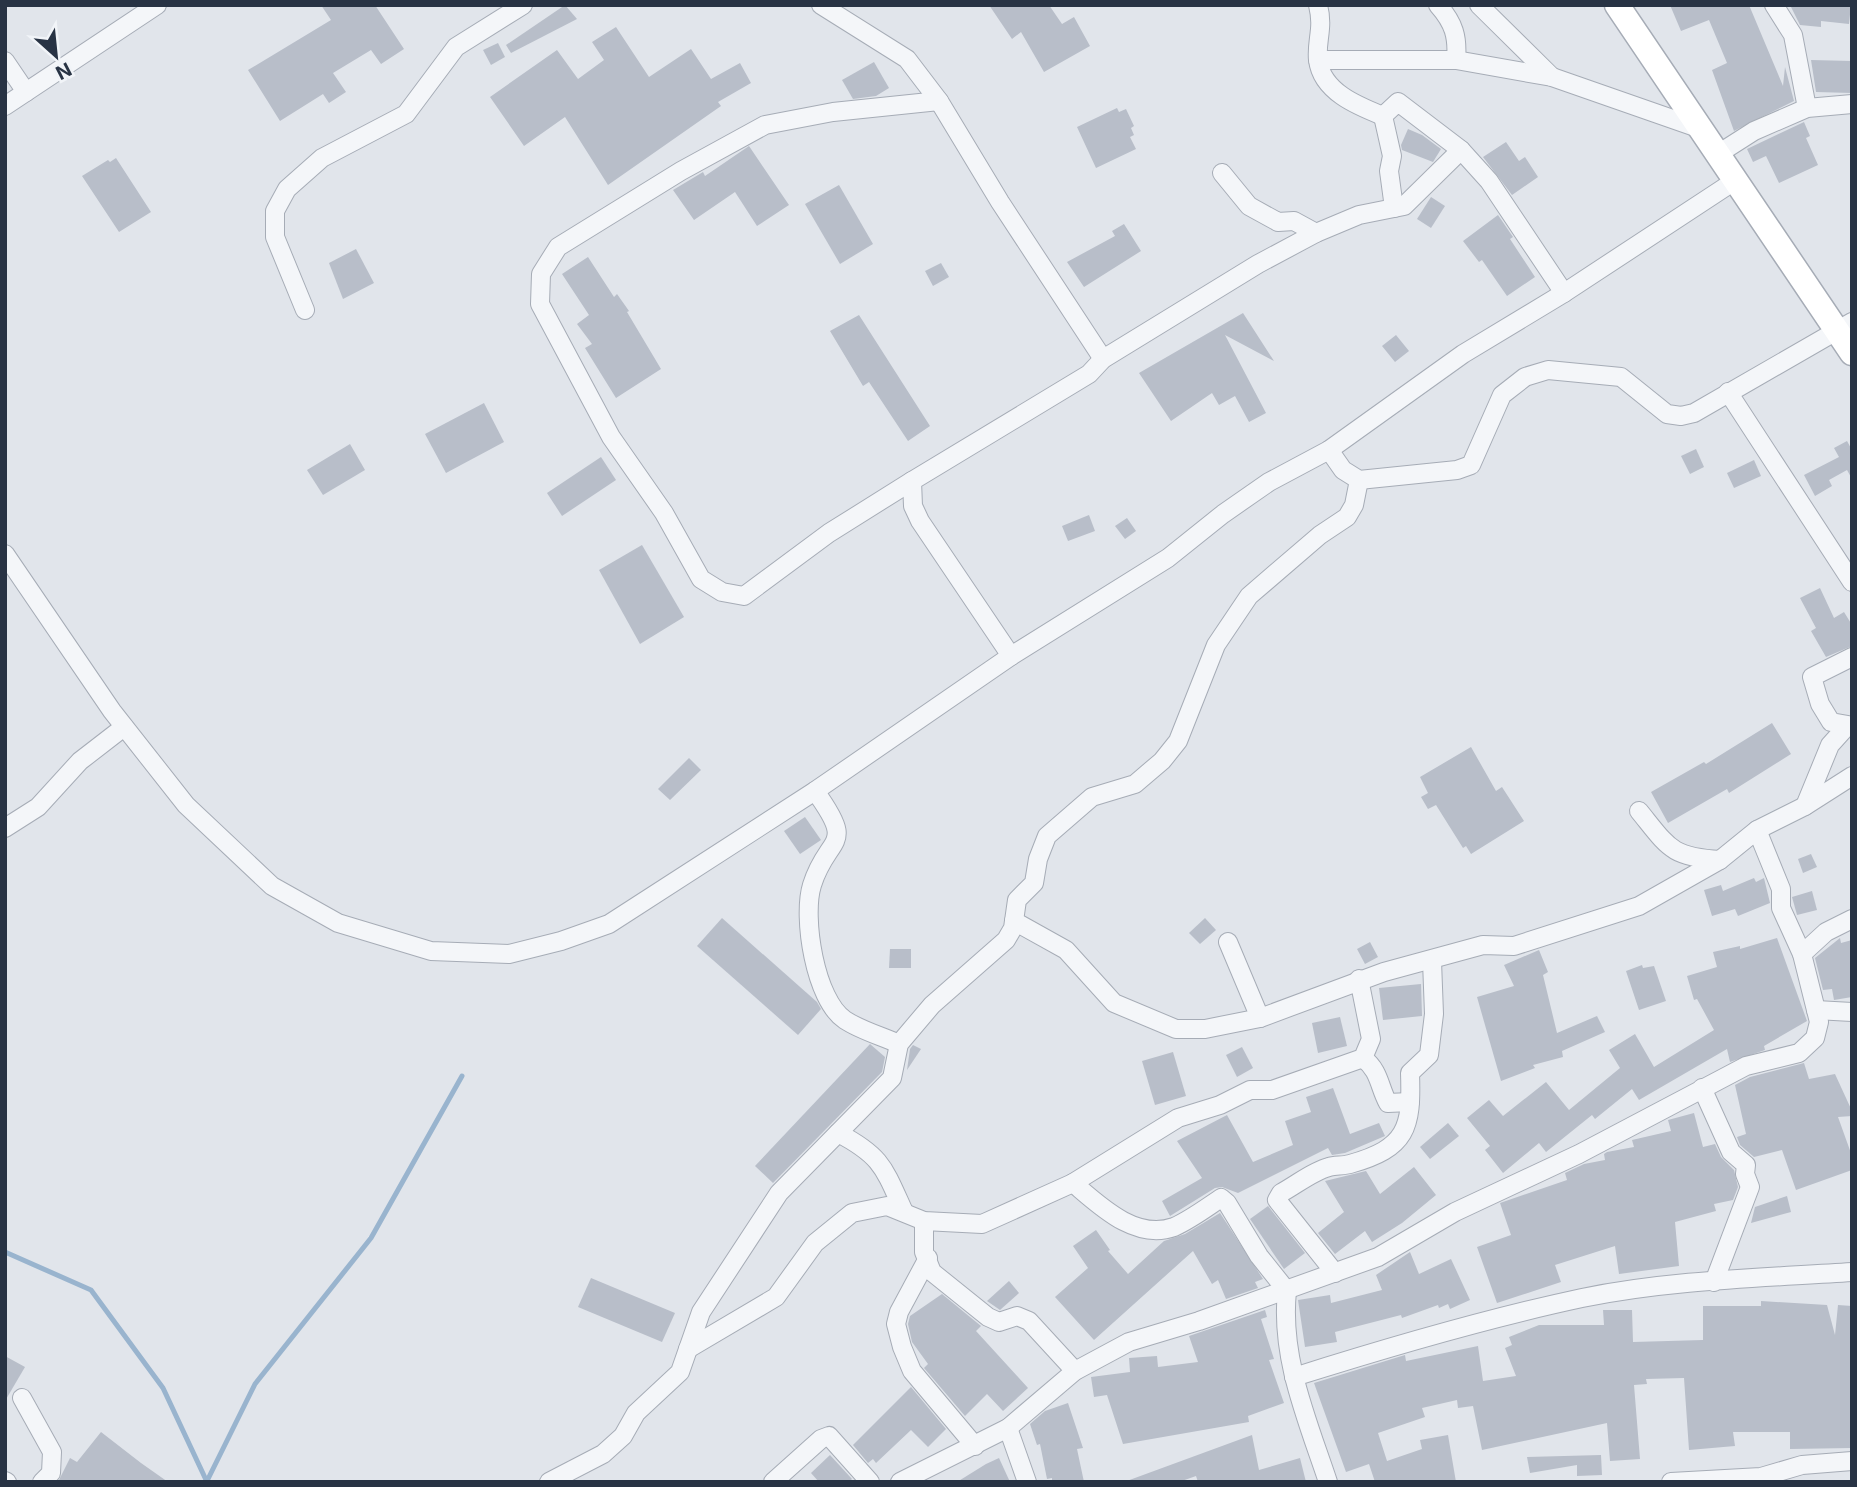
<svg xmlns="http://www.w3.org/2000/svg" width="1857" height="1487" font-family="Inter,sans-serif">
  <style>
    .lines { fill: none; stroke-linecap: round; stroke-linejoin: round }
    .stream { stroke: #99b4ce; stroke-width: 5 }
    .building { fill: #b8bec9 }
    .street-casing { stroke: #a6acb6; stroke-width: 20 }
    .secondary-casing { stroke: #a6acb6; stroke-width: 27 }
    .street { stroke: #f4f6f9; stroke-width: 18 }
    .secondary { stroke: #fff; stroke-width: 24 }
  </style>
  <rect width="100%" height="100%" fill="#e1e5eb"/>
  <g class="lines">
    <g class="stream">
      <path d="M5,1252L91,1290L163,1388L207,1482"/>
      <path d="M207,1481L255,1384L371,1238L462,1076"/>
    </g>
  </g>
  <g class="building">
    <path d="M321,5H375L404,49L381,64L371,50L333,73L346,92L329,103L323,94L280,121L248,70L331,20Z"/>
    <path d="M565,5L577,19L511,53L506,45Z"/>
    <path d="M989,5H1049L1062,24L1074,17L1090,46L1044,72L1021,32L1012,39Z"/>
    <path d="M1670,5H1749L1783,86L1785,67L1794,101L1734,131L1712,70L1727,63L1709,20L1681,31Z"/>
    <path d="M1790,5H1851L1849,24L1821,21V27L1800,25Z"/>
    <path d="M616,27L649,77L691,49L711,79L740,63L751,83L718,102L721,106L608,185L565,117L524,146L490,97L557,50L578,79L604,60L592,42Z"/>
    <path d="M498,43L505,57L491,65L483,50Z"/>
    <path d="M1811,60L1852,61V93L1816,92Z"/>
    <path d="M874,62L889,88L876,96L853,99L842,80Z"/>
    <path d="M1117,108L1119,112L1126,109L1134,126L1131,128L1134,135L1130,137L1136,149L1096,168L1077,127Z"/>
    <path d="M1804,122L1810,136L1806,138L1818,165L1779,183L1766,156L1753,162L1747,149Z"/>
    <path d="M1408,129L1422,135L1441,149L1433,162L1402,150L1401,145Z"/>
    <path d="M1506,142L1519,161L1525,157L1538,177L1512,195L1483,157Z"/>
    <path d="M749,146L789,205L757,226L735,192L694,220L673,190L703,172L705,176Z"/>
    <path d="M116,158L151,212L119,232L82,176L108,160L110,162Z"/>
    <path d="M839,185L873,244L840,264L805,204Z"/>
    <path d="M1431,197L1445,206L1431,228L1417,219Z"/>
    <path d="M1498,215L1513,237L1510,239L1535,277L1507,296L1482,260L1479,262L1463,241Z"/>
    <path d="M1124,224L1141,251L1084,287L1067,262L1115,236L1112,231Z"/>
    <path d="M356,249L374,283L343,299L329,263Z"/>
    <path d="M588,257L614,297L617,294L629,311L627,312L661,369L616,398L585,348L592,344L577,324L589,315L562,274Z"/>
    <path d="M941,263L949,277L933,286L925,271Z"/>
    <path d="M1243,313L1274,361L1225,335L1266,413L1249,422L1235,396L1219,405L1212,393L1171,421L1139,373Z"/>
    <path d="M859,315L930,426L908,441L869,382L863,386L830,331Z"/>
    <path d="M1396,335L1409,351L1395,362L1382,346Z"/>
    <path d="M484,403L504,442L446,473L425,434Z"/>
    <path d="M1847,441L1852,450V479L1847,470L1829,480L1832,486L1815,496L1804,475L1839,457L1834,448Z"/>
    <path d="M350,444L365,470L323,495L307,470Z"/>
    <path d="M1696,449L1704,467L1690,474L1681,456Z"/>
    <path d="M601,457L616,480L562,516L547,493Z"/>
    <path d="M1754,460L1761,476L1734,488L1727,473Z"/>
    <path d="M1089,515L1095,531L1068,541L1062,526Z"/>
    <path d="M1127,518L1136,531L1125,539L1115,526Z"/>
    <path d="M642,545L684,617L640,644L599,570Z"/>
    <path d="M1820,588L1834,618L1844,612L1852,625V646L1826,657L1811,631L1816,628L1800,598Z"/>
    <path d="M1772,723L1791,754L1729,793L1727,789L1668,823L1651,792L1704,762L1706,764Z"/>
    <path d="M1471,747L1496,791L1502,787L1524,821L1471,854L1466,846L1463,848L1436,805L1428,809L1421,797L1428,793L1420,777Z"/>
    <path d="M689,758L701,770L670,800L658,789Z"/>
    <path d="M805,817L821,840L800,854L784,831Z"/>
    <path d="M1811,854L1817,867L1803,873L1798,859Z"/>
    <path d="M1754,878L1756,882L1764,878L1770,903L1738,916L1735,909L1712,916L1704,890L1721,885L1723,891Z"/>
    <path d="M1812,891L1817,910L1797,915L1792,897Z"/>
    <path d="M722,918L817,1002L821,1009L798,1035L697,946Z"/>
    <path d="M1205,918L1216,930L1200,944L1189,933Z"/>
    <path d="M1777,938L1807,1021L1764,1046L1765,1050L1730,1062L1727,1049L1639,1100L1632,1089L1595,1119L1592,1115L1546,1152L1539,1143L1503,1173L1485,1150L1490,1146L1467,1118L1489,1100L1503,1116L1546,1082L1569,1110L1620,1068L1609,1050L1635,1034L1654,1067L1714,1030L1697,999L1694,1000L1687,976L1717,967L1713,952L1740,946V949Z"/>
    <path d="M1840,938L1841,943L1852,940V997L1834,1000L1832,989L1823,990L1815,958Z"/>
    <path d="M1370,942L1378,957L1365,964L1357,949Z"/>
    <path d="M890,949H911V968H889Z"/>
    <path d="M1539,950L1548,972L1543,975L1557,1033L1597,1016L1605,1032L1562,1051L1563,1057L1533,1065L1535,1068L1501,1081L1477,997L1514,986L1504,965Z"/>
    <path d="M1642,965L1643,968L1654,966L1666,1001L1639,1010L1626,971Z"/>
    <path d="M1421,984L1422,1016L1383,1020L1379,988Z"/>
    <path d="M1340,1017L1347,1046L1318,1053L1312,1023Z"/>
    <path d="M870,1044L885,1057L882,1072L773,1183L755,1166Z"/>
    <path d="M913,1045L921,1049L907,1070L910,1049Z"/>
    <path d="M1242,1047L1253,1068L1237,1077L1226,1055Z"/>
    <path d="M1173,1052L1186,1096L1155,1105L1142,1061Z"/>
    <path d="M1804,1063L1809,1079L1835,1074L1852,1111V1116L1838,1117L1852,1156V1170L1796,1190L1782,1150L1754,1157L1740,1145L1737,1137L1746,1134L1735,1085L1750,1077Z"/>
    <path d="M1333,1088L1350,1134L1379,1123L1385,1136L1345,1153L1332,1155L1328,1148L1238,1193L1222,1187L1215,1188L1170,1216L1162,1201L1202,1178L1177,1141L1227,1115L1253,1162L1293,1145L1285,1121L1311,1112L1306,1097Z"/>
    <path d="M1694,1113L1703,1147L1715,1144L1721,1157L1734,1170L1738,1187L1733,1200L1714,1204L1716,1211L1675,1222L1679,1266L1619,1274L1615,1246L1555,1265L1561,1282L1497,1303L1477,1247L1511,1235L1500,1203L1567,1180L1565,1173L1584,1164L1605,1160L1604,1154L1607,1152L1634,1147L1632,1140L1671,1131L1668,1120Z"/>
    <path d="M1448,1123L1459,1136L1430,1159L1420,1147Z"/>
    <path d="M1414,1167L1436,1195L1402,1223L1372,1242L1365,1231L1335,1254L1318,1233L1344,1212L1325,1181L1366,1171L1380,1194Z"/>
    <path d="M1787,1196L1791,1212L1751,1223L1755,1207Z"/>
    <path d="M1268,1206L1305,1253L1284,1269L1250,1219Z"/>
    <path d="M1220,1213L1263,1279L1255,1282L1258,1288L1226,1299L1218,1280L1212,1284L1193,1251L1094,1340L1055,1297L1088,1268L1073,1246L1096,1230L1110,1250L1108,1251L1128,1274L1164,1241L1185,1234Z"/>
    <path d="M1410,1252L1419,1274L1451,1259L1470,1300L1450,1309L1448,1304L1439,1308L1438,1305L1402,1318L1401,1315L1335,1332L1337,1342L1305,1347L1298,1300L1330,1295L1331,1303L1382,1290L1376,1275Z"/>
    <path d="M591,1278L675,1313L662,1342L578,1307Z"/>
    <path d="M1009,1281L1019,1293L1000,1310L987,1301Z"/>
    <path d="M942,1294L981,1326L976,1331L1028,1388L1003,1411L987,1394L965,1416L924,1368L928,1364L912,1342L908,1324L910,1316Z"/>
    <path d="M1761,1301L1827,1305L1835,1335L1838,1305L1852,1306V1448L1790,1449V1432H1733L1735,1446L1689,1450L1684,1378L1646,1379L1647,1384L1634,1385L1640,1459L1610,1461L1607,1423L1482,1450L1473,1406L1458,1408L1457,1400L1422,1408L1425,1417L1378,1433L1387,1461L1422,1449L1420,1440L1448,1435L1456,1482H1375L1369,1464L1346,1472L1314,1383L1405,1355L1406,1361L1478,1346L1483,1381L1516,1376L1505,1348L1512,1345L1509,1337L1539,1325H1604L1603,1310H1632L1633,1342L1703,1340V1306H1761Z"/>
    <path d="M1265,1310L1267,1317L1261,1319L1274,1359L1269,1360L1284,1403L1248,1416L1249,1422L1123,1444L1107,1395L1094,1397L1091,1377L1130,1372L1129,1358L1157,1356L1158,1367L1198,1362L1189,1336Z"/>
    <path d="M5,1356L25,1367L5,1401Z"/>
    <path d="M911,1387L946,1429L928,1447L911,1430L876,1463L873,1459L868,1463L853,1445Z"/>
    <path d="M1068,1403L1083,1448L1077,1449L1084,1482H1052V1478L1047,1479L1040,1444L1037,1445L1030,1424L1045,1411Z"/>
    <path d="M101,1432L141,1463L168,1482H58L70,1458L77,1462Z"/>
    <path d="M1252,1435L1259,1470L1300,1458L1306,1482H1198L1196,1476L1179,1482H1124Z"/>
    <path d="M830,1455L852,1479L849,1482H819L811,1473Z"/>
    <path d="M1601,1455L1602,1475L1577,1476V1465L1530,1473L1527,1457Z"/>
    <path d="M999,1458L1010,1482H957L986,1464Z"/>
  </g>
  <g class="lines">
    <g class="street-casing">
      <g id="street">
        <path d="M821,5L907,59L939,101L1000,202L1103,359"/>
        <path d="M1318,5C1324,29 1316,40 1318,60C1322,92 1358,106 1383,116L1398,102L1461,150L1489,181L1564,293"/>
        <path d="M1438,5C1454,23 1458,37 1456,60"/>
        <path d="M1479,5L1552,77"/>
        <path d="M1774,5L1793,35L1807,108"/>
        <path d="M1318,60H1456L1552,77L1701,129"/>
        <path d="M5,61L26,92"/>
        <path d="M5,106L157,5"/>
        <path d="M1383,116L1392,156L1389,171L1394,208"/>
        <path d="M1718,154L1754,131L1807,108L1852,104"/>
        <path d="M1222,173L1249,206L1278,222L1294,221L1316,233"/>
        <path d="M305,310L275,237V211L287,189L322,158L406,114L456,47L523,5"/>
        <path d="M1728,392L1852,582"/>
        <path d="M1329,450L1343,470L1359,480L1457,470L1471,465L1502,395L1525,377L1548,370L1621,377L1667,414L1681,416L1694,413L1852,322"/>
        <path d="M912,481L829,533L744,596L722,592L701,579L664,513L611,437L540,304L541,274L558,247L681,171L765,125L833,112L939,101"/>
        <path d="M5,554L112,711L186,805L272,886L338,923L431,951L509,954L561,941L609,924L815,791L1011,656L1168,558L1223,514L1269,482L1329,450L1463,354L1564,293L1736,180"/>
        <path d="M1011,656L920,521L913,506L912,481L1089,374L1103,359L1258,264L1316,233L1359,215L1404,206L1461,150"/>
        <path d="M815,791C857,849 828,834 812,885C802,917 815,1000 845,1020C860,1030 881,1036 899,1044"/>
        <path d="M1805,806L1830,745L1848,725L1831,722L1820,704L1812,677L1852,657"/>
        <path d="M1639,811C1669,848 1671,857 1720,860"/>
        <path d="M5,828L38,807L80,761L124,727"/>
        <path d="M1014,921L1066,950L1114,1003L1176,1029H1205L1260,1018L1384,972L1483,945L1514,946L1639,906L1720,860L1757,830L1805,806L1852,776"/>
        <path d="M1228,942L1260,1018"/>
        <path d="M1802,954L1826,932L1852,919"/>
        <path d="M1816,1010L1852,1012"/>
        <path d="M1363,1058C1380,1071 1379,1087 1388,1103L1410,1102"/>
        <path d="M1702,1088L1731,1152L1746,1165L1745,1174L1750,1187L1714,1282"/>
        <path d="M838,1133C882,1156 884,1168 904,1212"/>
        <path d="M1073,1183L1178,1118L1220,1105L1250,1090H1272L1363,1058L1371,1039L1359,979"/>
        <path d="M924,1221V1252L932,1272L988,1317L999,1322L1017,1316L1029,1321L1075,1371"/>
        <path d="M928,1258L899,1312L896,1324L902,1347L912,1371L975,1446"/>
        <path d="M1335,1273L1277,1200L1281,1193C1296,1185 1313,1171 1329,1167C1335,1165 1343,1166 1350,1164C1407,1148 1412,1128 1410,1073L1429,1055L1434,1014L1432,961"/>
        <path d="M688,1349L776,1297L815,1243L852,1213L887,1206L924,1221L982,1224L1073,1183C1099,1205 1135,1241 1174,1227C1190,1220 1206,1208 1221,1198L1227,1203L1259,1256L1287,1291C1280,1357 1307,1419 1328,1482"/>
        <path d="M1294,1377C1389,1347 1484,1319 1582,1298C1670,1280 1762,1278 1852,1272"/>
        <path d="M22,1398L52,1452L51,1473L42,1482"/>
        <path d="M1008,1428L1027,1482"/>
        <path d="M5,1481L7,1482"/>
        <path d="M549,1482L603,1454L623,1436L636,1413L680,1372L701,1312L779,1193L892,1078L899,1044L932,1005L1006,940L1013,928L1017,900L1034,883L1038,859L1047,836L1092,797L1135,784L1162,761L1178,741L1216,645L1249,596L1320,535L1347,517L1354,505L1359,480"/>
        <path d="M773,1482L821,1439L829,1436L870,1482"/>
        <path d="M900,1482L1008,1428L1075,1371L1129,1342L1199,1321L1378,1257L1455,1212L1579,1154L1746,1066L1799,1053L1815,1038L1819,1022L1802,954L1781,908V889L1757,830"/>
        <path d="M1671,1482L1761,1477L1802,1465L1852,1461"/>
      </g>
    </g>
    <g class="secondary-casing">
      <path id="secondary" d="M1617,5L1852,353"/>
    </g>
    <use href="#street" class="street"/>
    <use href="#secondary" class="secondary"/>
  </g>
  <rect width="1857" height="1487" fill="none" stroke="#283344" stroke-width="14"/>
  <g transform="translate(56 56) rotate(153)" stroke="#f1f4f8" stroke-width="5" paint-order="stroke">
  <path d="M0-5L12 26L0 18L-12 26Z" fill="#283344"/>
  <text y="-10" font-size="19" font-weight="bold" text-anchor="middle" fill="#283344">N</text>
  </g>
</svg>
